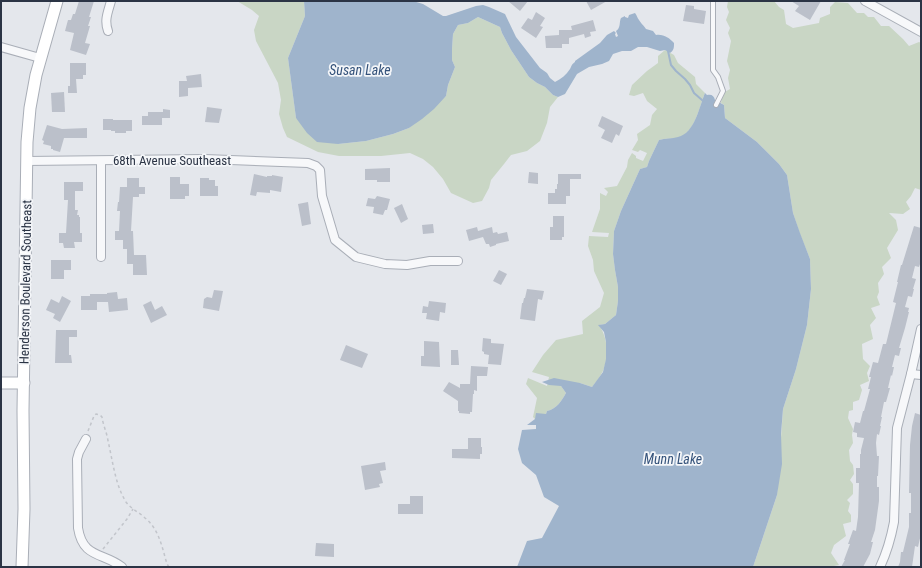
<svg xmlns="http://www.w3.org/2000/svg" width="922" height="568" font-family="'Roboto Condensed',sans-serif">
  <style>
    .green { fill: #c9d6c5 }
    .water { fill: #9fb4cc }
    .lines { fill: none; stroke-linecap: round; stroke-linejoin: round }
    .stream { stroke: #9fb4cc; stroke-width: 2 }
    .building { fill: #bbc0ca }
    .lane-casing { stroke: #a9aeb7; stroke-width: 6 }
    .street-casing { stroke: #a9aeb7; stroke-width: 10 }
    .secondary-casing { stroke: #a9aeb7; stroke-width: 13 }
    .path { stroke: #c2c5cb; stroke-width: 1.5; stroke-dasharray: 3 3; stroke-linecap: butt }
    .lane { stroke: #f7f8fa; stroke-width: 4 }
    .street { stroke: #f7f8fa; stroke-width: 8 }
    .secondary { stroke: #fff; stroke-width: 11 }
    .labels { text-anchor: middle; stroke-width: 3.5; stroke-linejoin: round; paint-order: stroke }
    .street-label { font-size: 13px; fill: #2b3445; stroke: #f4f6f9 }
    .water-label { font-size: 14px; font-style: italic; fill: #34527a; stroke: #f4f6f9 }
  </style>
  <rect width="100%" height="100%" fill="#e4e7ec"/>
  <g class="green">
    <path d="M237,1H304L305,16L288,58L296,118L338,144L366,141L393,134L409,128L446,96L448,85L455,67L452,60V49L453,34L458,25L468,23L478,17L500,27L502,33L511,50L529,77L537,83L545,87L553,95L558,97L550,107L547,123L540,141L527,151L511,155L504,164L491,180L489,188L482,201L473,203L451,193L443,179L433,167L423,159L410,153L381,156H339L318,152L287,137L283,128L279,114L281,100L278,83L256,41L254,30L259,16L252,10Z"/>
    <path d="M728,1H774L779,7L784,10L786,24L793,28L819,23L820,18L830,14V7L835,2L848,3L857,13H864L868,17H874L881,26H889L903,39L909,46L919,42L921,43V190L915,188L911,196L906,202L910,209L903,214L889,213L896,220L898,230L887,248L891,258L882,267L884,274L878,283L879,292L877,297L880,305L871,308L876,318L870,325L873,339L862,344L863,359L870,366L867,373L869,381L860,385L862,390L859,400L853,402V410L849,411L848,418L853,429L852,435L853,443L849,450L850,461L853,465L854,474L850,480L853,484V494L847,500L850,503L848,511L851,515V522L843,524L846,536L834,545L831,553L839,565L829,567H753L777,495L783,409L796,369L807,325L811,289L810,259L800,234L793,213L787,175L779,164L757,142L725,118L724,105L721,103L723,93L730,89L728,78L730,70L727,61L731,41L728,33L730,28L726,20L729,12L727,7Z"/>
    <path d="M665,50L674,55L678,63L695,77L696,84L705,93C699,107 695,133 678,138C672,139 665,138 659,140L649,161L647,167L640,169L621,211L614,231L613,254L615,270L618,287V301L616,315L605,324L599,325C608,338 609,356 603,371C600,377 596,382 592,387L580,383L561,386L566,393C562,400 557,409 547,411L546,414L535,419L533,417L537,398L526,384L528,378L547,386L549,377L532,372L543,355L556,340L583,334L582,321L600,307L604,293L594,271L593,260L588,246L589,236L608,237L609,233L592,232L600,209V193L606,196L608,192L604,188L617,186L627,167L628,160L632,153L636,156V158L643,161L647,153L640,150L638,152L632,150L638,140L637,134L650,125L652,115L657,109L647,101L643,93L634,96L629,95L632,85L647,71L658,63V56Z"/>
  </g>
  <g class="water">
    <path d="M304,1H413L423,4L443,16H446L476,6L483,5L489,7L505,14L516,37L540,68L547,73L550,78L555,82C561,79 566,75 570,69C572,65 572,64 575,62V61L600,43L607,35L614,31L616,33L615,34L616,37L618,36L616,31C621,28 619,22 621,18L625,16V17L628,18L629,15L635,13C637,15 637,18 639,20C640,22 644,26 646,29L653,31L656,35C664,34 669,38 674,43C674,48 674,50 670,53L665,50L660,51L647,47H638L631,51H622L613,54L609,61L602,64L589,67L577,74L565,94L558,97L553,95L545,87L537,83L529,77L511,50L502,33L500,27L478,17L468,23L458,25L453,34L452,49V60L455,67L448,85L446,96L434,109L422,119L409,128L393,134L366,141L338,144L317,142L307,133L296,118L288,58L305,16Z"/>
    <path d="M705,93L707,95C712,94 714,96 715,100L724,105L725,118L757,142L779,164L787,175L793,213L800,233L810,259L811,289L807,325L796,369L783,409L781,434L782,464L777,495L753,567H517L527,541L542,538L559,506L544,497L536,475L522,463L518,449L522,430L536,429V425H527L535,419L536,413L546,414L547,411C557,409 562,400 566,393L561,386L549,385L542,382L554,378L580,383L592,387L603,372L606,359V342L604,332L598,325L605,324L616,315L618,301V287L615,270L613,254L614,231L621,211L640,169L647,167L649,161L659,140C665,138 672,139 678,137C695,133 699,107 705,93Z"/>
  </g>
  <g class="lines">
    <path class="stream" d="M668,51L671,65L676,71L685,79L690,85L694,93L702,100"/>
  </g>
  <g class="building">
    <path d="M79,1H94L89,17H91L88,26H90L85,43L90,44L86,55L70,50L74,33L65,31L68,20H71L73,14H75Z"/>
    <path d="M508,1H528L520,11Z"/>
    <path d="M586,1H607L591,10Z"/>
    <path d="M791,1H821L810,20L795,11L799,6Z"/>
    <path d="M686,5L694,6V9L706,11L704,24L683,21Z"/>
    <path d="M536,12L545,18L540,26L543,27L536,38L521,28L528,18L532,20Z"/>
    <path d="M593,20L596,31L590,32L591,36L585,38L584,34L569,38V44H562V48H546L545,36L559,35V30H572L571,26Z"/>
    <path d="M70,63H86V75H83V79H76L77,93H68V86H70Z"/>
    <path d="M201,74L202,87L188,88V96L179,97V81H187L186,76Z"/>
    <path d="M64,92L65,112H52L51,93Z"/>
    <path d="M207,107L222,109L219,123L205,122Z"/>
    <path d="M163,109L170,110V118H162V125H142V116H148V112H163Z"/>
    <path d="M602,116L623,126L619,136L616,134L612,143L601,138L605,130L598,126Z"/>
    <path d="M103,119H113V120H132V131H126V133H115V131H111V130H103Z"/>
    <path d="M47,125L62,129L87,128V138H64L60,152L53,150V149H51V146L43,144L44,141L42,140Z"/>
    <path d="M390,168V182H377V180H365V169Z"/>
    <path d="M529,172L538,173V184L528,183Z"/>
    <path d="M254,174L267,177V176H272V175L283,177L281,192L270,190V193L257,192L256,196L250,195Z"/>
    <path d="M558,174H581V179H570V196H566V204H548V193H555V189H557V184H558Z"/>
    <path d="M170,177H180V184H189V196H185V199H170Z"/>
    <path d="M127,178H139V187H145V194H139V197H133L131,231H133L134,255H146L147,275H133V264H127V249H123V240H115V231H119L120,211H117L118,202H119L120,187H127Z"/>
    <path d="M200,178H209V180H215V186H218V196H200Z"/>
    <path d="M64,182H83V191H75V210H78L77,215H79V217H80V233H82V242H74L75,248H64L63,243H59V233H66L68,200H64Z"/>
    <path d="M377,196L390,199L387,210H385L383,215L373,213L374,207L366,206L368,198L375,199Z"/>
    <path d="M308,202L311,224L302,226L298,204Z"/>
    <path d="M402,204L408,219L401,223L394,208Z"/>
    <path d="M553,216H564V237H562V240H550V227H553Z"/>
    <path d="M433,224L434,233L423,234L422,225Z"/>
    <path d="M914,226L921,228V261L919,267L915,266L912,278L916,279L913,289H914L912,297L908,296L905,307L909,308L908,312H909L905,328L899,348H901L899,356L895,355L892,367H894L892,376L891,375L888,388H890L886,402H884L881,417H882L880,426H881L879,435L877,434L876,443L877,456H879L878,476H877V487H879V501L875,530L871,542H873L870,554L863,567H841L845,560H844L850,544H848L853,530L856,531L858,517L859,483H856V468H860V454H861V450L864,438L857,437V433L853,432L855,422L860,423L863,411H864L870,389H868L871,377H869L873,362L878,363L883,344H886L896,303L893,302L898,282H897L901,265H902Z"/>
    <path d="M477,227L478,231L492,227L493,233L497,232L498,234L507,232L509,241L496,244V245L490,247L489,244H486L483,237L469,241L466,230Z"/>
    <path d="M51,260H71V270H64V279H51Z"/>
    <path d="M499,270L507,274L501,285L493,281Z"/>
    <path d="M527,289L544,291L542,300L538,299L535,321L520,319L522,303H523L524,298H525Z"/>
    <path d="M214,290L223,291L219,311L203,308L204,299L207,297L212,298Z"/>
    <path d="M117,292L118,299L127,298L128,310L109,312L108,302H97V310H81V296H90V294H107V293Z"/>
    <path d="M62,296L71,301L60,322L53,318L55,314L46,310L51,299L59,303Z"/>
    <path d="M151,301L155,310L162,306L167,315L151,323L143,305Z"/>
    <path d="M429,301L446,303L445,313L440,312L439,321L426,319L427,313H422L423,306L428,307Z"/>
    <path d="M56,330H77V337H69V355H71L72,363H55Z"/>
    <path d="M483,338L491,339V343L504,344L501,365L488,364L489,355L484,354V352L482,351Z"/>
    <path d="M424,341L439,342L440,367L421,366V356H424Z"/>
    <path d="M346,345L368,354L362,368L340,360Z"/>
    <path d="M451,350H458L459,365H451Z"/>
    <path d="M471,366L488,367L487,376H477V391L474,390V394H473L472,412H470V414L459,413V411H458V401L443,391L449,382L460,388V384H470Z"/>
    <path d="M915,413L921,415V510L920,532L921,534L918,547L915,546L912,567H898L900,562L901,552H903L909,527V513H911V493H909L910,445L912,426Z"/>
    <path d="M468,438H481V447H482V454H480V459L452,458V449H468Z"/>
    <path d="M385,462L386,470L380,471L383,483L379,484L380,487L365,490L361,466Z"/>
    <path d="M410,496H423V514H398V504H410Z"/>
    <path d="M316,543L334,544V557L315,556Z"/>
  </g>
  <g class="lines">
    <g class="lane-casing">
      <path id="lane" d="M713,1V70L718,77L723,91L716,105"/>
    </g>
    <g class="street-casing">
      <g id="street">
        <path d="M865,1L921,32"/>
        <path d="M108,31C104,20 108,12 111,1"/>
        <path d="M1,47L40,58"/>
        <path d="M26,161L205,159L308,163L316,166L320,170L322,196L335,240L356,257L385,264L407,265L430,261H458"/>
        <path d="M101,257V161"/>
        <path d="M911,374L921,375"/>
        <path d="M86,439L79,452L77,459L78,528C83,559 103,552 122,567"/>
        <path d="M880,567C887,552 891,538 894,522L897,428L911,374L921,329"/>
      </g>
    </g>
    <g class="secondary-casing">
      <g id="secondary">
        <path d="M1,383H24"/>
        <path d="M22,567L24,509L23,411L27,142L30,108L36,75L57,1"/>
      </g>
    </g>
    <g class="path">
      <path d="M88,431L94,416L96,414L100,415L102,417C103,425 107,433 108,441C113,462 115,484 126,502C131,509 139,512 145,518C159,529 162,547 167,564L169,567"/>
      <path d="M103,549L127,519L133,509"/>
    </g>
    <use href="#lane" class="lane"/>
    <use href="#street" class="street"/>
    <use href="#secondary" class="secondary"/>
  </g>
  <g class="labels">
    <g class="street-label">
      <text x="172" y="165">68th Avenue Southeast</text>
      <text transform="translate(25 282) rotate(-89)" y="5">Henderson Boulevard Southeast</text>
    </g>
    <g class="water-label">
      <text x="360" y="75">Susan Lake</text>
      <text x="673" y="464">Munn Lake</text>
    </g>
  </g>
  <rect width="922" height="568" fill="none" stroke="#2b3445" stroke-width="4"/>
</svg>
